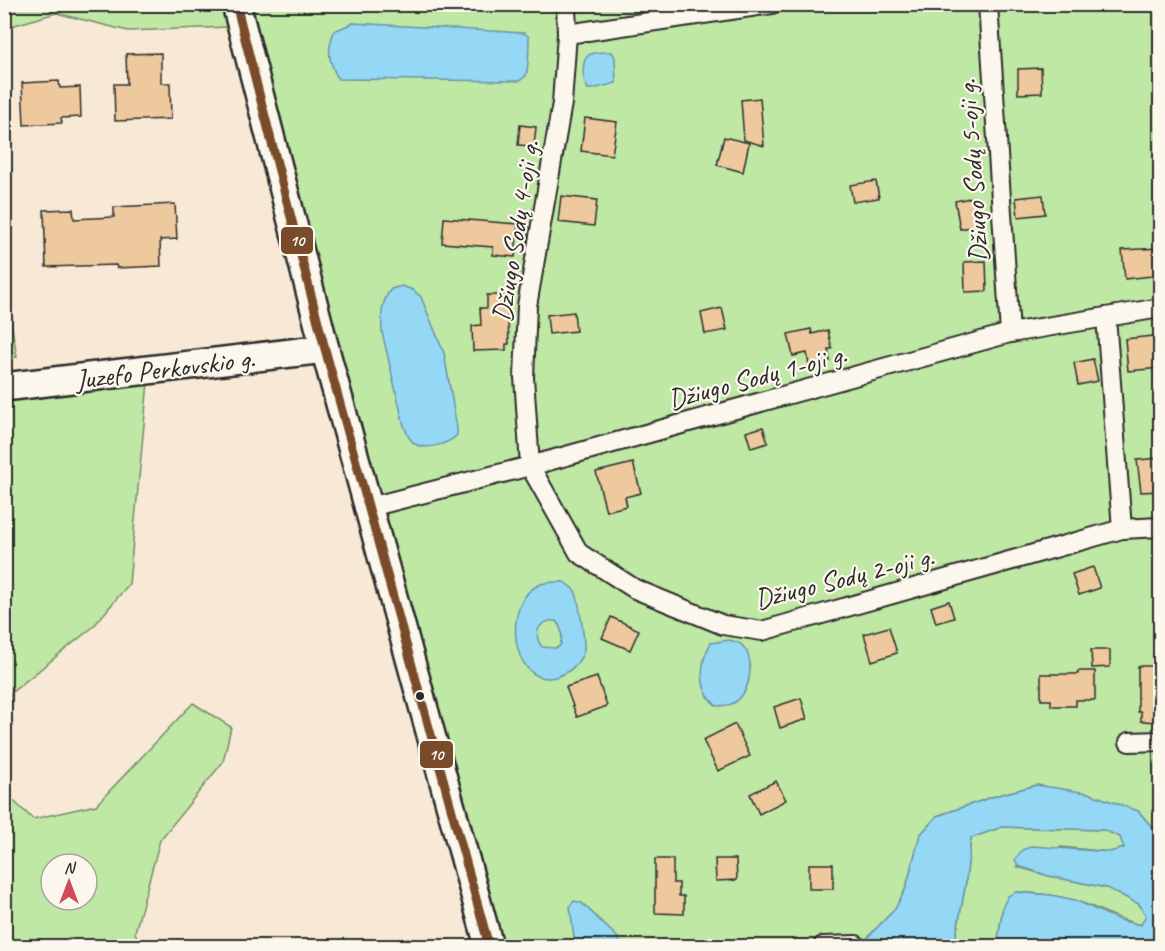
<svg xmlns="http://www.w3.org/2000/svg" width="1165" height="951" font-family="Caveat,sans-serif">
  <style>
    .green { fill: #bfe8a4; stroke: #758a68; stroke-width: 1.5; fill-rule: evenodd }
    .water { fill: #94d8f5; stroke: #6a93a4; stroke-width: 1.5; fill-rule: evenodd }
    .building { fill: #eec99e; stroke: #2b2b2b; stroke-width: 1.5 }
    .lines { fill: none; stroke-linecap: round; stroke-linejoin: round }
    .street-casing { stroke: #2b2b2b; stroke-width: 22 }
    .secondary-casing { stroke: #2b2b2b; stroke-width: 32 }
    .street { stroke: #fbf7ec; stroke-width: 18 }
    .secondary { stroke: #fbf7ec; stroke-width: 27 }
    .bus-1-casing { stroke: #fbf7ec; stroke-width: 14 }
    .bus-1 { stroke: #7a4b2a; stroke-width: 9 }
    .bus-dot { fill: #2b2b2b; stroke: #fbf7ec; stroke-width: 2 }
    .labels { text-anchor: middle; stroke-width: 4.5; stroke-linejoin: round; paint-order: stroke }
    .street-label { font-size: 28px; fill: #2b2b2b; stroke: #fbf7ec }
    .line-badge { stroke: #fbf7ec; stroke-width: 2 }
    .badge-label { font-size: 16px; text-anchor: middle; font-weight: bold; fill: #fff }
  </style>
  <rect width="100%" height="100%" fill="#f7e9d5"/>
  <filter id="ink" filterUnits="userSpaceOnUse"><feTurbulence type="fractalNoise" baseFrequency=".0167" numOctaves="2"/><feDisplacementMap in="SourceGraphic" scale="12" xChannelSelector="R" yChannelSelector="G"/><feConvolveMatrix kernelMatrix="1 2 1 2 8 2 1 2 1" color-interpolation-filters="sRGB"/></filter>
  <g filter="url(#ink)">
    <g class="green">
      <path d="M5,4L222,5L228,27L128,31L56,13L5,28Z"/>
      <path d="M236,5H1160V836L1138,811L1037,785L998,795L937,816L920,835L906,888L895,909L869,936L863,946H489Z"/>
      <path d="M4,281L17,357L5,359H4Z"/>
      <path d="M148,382L129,584L93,627L11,693L5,724V399Z"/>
      <path d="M193,703L231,727L223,762L160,840L135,932L140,946H5V793L33,819L96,805ZM51,864H87V900H51Z"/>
      <path d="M1002,827L1104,830L1120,837L1125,848L1110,852L1061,847L1018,867L1049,876L1107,888L1139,904L1146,915L1141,925C1116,919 1097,907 1073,900C1055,895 1036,893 1016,892L1003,906L997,946H954L965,888L971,838Z"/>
    </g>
    <g class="water">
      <path d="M353,23L524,33L529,37C529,51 529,63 526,76L519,81L338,79C328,59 327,51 334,31Z"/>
      <path d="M609,52H612L615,57L616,83L593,89H588C583,82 580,61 589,55C594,52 603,52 609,52Z"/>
      <path d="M402,286L413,290L421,297L444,353L457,428V435C450,443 428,450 417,445C409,441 407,433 404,426L382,332C381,316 381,302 391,289Z"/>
      <path d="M564,582C568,585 572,587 575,591C579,598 585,642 584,650C583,654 580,659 578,662C572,670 564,675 555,677C511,688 500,599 541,584C548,581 557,582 564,582ZM550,621H556C562,628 563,637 560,646L556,648L542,647C534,636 536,624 550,621Z"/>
      <path d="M729,640C734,641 738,642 742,645C755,658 751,687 739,699C734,705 725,706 717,706C698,692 699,662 711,643Z"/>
      <path d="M1037,785L1088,793L1138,811L1160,836V946H997L1003,906L1008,896L1016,892L1051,895L1075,900L1119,920L1141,925L1146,915L1139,904L1107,888L1049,876L1018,866L1015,859L1022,850L1032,846L1110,852L1124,848L1120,837L1104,830L1002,827L971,838L965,888L954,946H863L869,936L895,909L906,888L920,835L937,816L998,795Z"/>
      <path d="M574,901L582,903L618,938L622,946H575L570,906Z"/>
    </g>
    <g class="building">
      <path d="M161,53V83H170L171,119L115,121L114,84H127L126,54Z"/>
      <path d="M1041,68L1042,93L1018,94V69Z"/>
      <path d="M59,81L60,88L80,87L81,117L61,118L62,123L24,125L22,83Z"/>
      <path d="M760,98L764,146L744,140L741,100Z"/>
      <path d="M585,118L617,122L612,155L581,151Z"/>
      <path d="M520,125L536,127L534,146L518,145Z"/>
      <path d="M724,137L749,143L743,172L717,165Z"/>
      <path d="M876,181L879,198L853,202L850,185Z"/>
      <path d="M1043,195L1045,214L1018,217L1016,198Z"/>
      <path d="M561,196L597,200L594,226L558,222Z"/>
      <path d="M975,197L980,225L960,229L955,201Z"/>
      <path d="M175,204L177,239L160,240L161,266L117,268L116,265L46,267L44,210L73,209L74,219L114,217V207Z"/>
      <path d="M444,218L518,224L515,257L493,255V247L442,243Z"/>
      <path d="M1161,248V275L1125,279L1122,250Z"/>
      <path d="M986,261L987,291L965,292L964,262Z"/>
      <path d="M487,295H507L509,344H506V350L473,351L472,326L481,325L480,308H487Z"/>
      <path d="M722,308L727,330L705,334L701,313Z"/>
      <path d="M574,312L576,331L549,334L547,315Z"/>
      <path d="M811,329L812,334L828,330L832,349H828L830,361L809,365L807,353L793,356L788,334Z"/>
      <path d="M1153,336L1154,342H1161V368L1128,371L1125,339Z"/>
      <path d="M1093,359L1098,381L1078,385L1074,363Z"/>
      <path d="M763,427L768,443L751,448L746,432Z"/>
      <path d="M1161,458V491L1141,492L1137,460Z"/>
      <path d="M633,463L641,493L625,497L627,506L606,511L596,472Z"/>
      <path d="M1093,567L1100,588L1079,595L1072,574Z"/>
      <path d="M949,601L954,618L936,623L931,607Z"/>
      <path d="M611,617L639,630L630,650L602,638Z"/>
      <path d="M889,627L897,653L872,661L864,634Z"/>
      <path d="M1091,650H1110V667L1092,668Z"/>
      <path d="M1138,666H1161V722L1141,721V712H1138Z"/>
      <path d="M1078,671H1095V700H1076V706H1051V700H1041V674H1078Z"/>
      <path d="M597,677L607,706L577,717L566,687Z"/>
      <path d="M801,698L807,719L780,728L774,707Z"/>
      <path d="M735,724L750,756L718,771L703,740Z"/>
      <path d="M776,781L786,800L759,814L750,794Z"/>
      <path d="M655,859H673V883H679V896H684V914L655,913Z"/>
      <path d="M715,859H736L737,880L716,881Z"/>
      <rect x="809" y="864" width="24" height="25"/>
    </g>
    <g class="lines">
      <g class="street-casing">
        <g id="street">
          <path d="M566,4L567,34L562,103L527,306L524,377L530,466L579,553L635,589L723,625L762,631L1122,529L1160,527"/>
          <path d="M988,4L1010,333"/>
          <path d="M567,34L772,4"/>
          <path d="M1106,317L1122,529"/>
          <path d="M370,507L530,466L1010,333L1160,308"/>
          <path d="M1129,742L1160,741"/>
          <path d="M823,946L856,945"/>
        </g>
      </g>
      <g class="secondary-casing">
        <g id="secondary">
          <path d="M236,4L325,349L489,946"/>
          <path d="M4,387L325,349"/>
        </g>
      </g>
      <use href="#street" class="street"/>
      <use href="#secondary" class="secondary"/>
      <g class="bus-1-casing">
        <path id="bus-1" d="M236,4L325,349L489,946"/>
      </g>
      <use href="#bus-1" class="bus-1"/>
    </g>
  </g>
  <circle class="bus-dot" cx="420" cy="696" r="5"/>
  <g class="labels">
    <g class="street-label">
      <text transform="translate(972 171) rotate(-94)" y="10">Džiugo Sodų 5-oji g.</text>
      <text transform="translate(515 231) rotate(-81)" y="10">Džiugo Sodų 4-oji g.</text>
      <text transform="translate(165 368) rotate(-7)" y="10">Juzefo Perkovskio g.</text>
      <text transform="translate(757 376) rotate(-15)" y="10">Džiugo Sodų 1-oji g.</text>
      <text transform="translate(844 577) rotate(-14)" y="10">Džiugo Sodų 2-oji g.</text>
    </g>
  </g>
  <g class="line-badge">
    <rect x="280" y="226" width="34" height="29" rx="6" fill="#7a4b2a"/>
    <rect x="419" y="740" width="35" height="29" rx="6" fill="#7a4b2a"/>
  </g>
  <g class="badge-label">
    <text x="297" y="246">10</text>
    <text x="436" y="760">10</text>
  </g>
  <rect width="1165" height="951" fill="none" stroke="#fbf7ec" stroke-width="24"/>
  <rect x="12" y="12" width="1141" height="927" fill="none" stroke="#2b2b2b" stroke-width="2" filter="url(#ink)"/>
  <g transform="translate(69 882)"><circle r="28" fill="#fbf7ec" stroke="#a8a59f" stroke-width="1.5"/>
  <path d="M0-4.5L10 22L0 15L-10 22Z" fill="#d1495b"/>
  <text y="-9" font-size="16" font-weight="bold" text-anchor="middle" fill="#2b2b2b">N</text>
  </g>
</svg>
